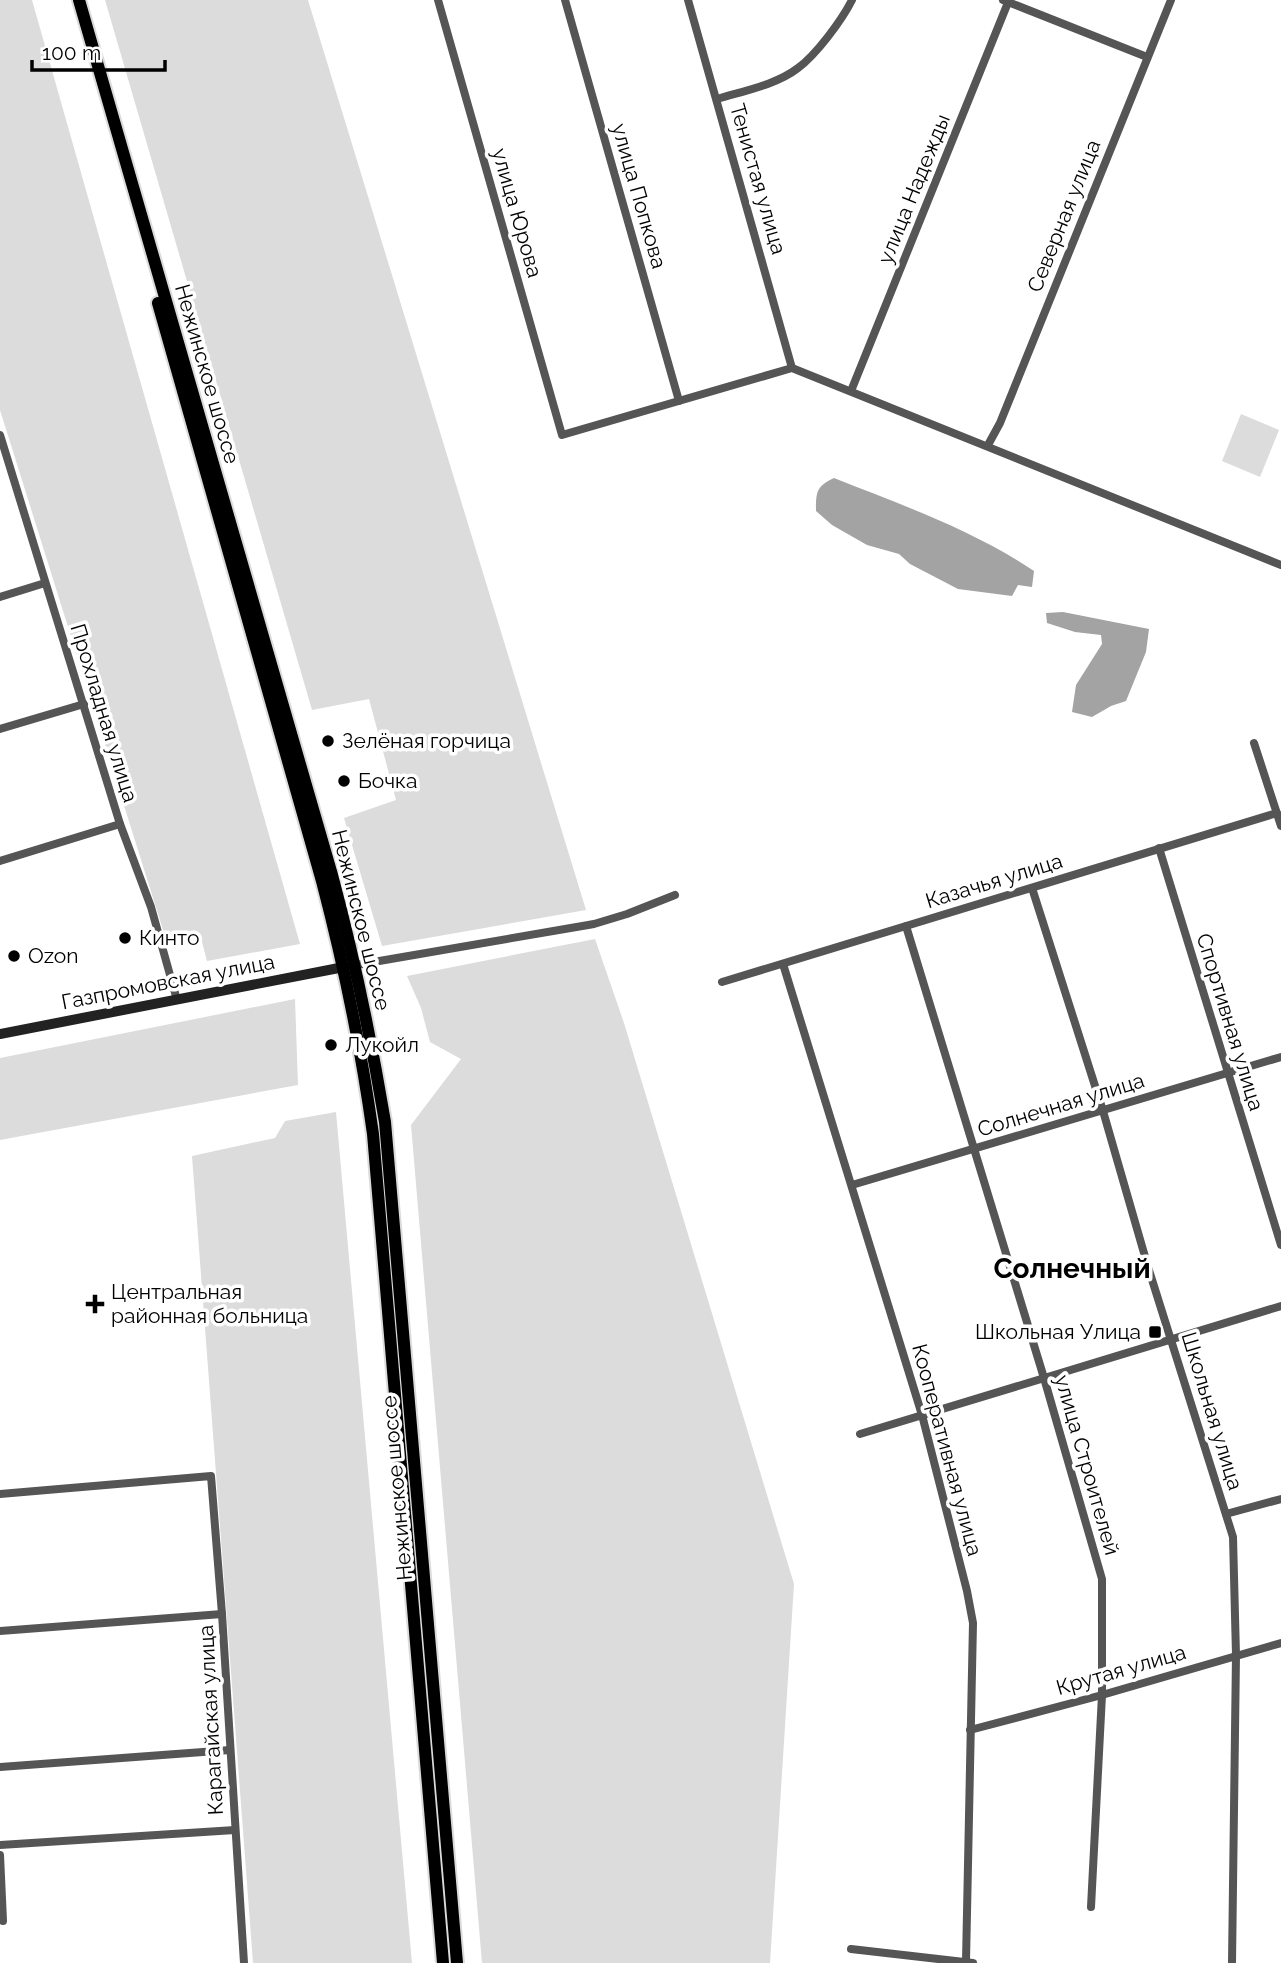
<svg xmlns="http://www.w3.org/2000/svg" width="1281" height="1963" font-family="Raleway,sans-serif">
  <style>
    .green { fill: #dcdcdc }
    .water { fill: #a3a3a3 }
    .lines { fill: none; stroke-linecap: round; stroke-linejoin: round }
    .primary-casing { stroke: #dbdbdb; stroke-width: 16 }
    .minor { stroke: #555; stroke-width: 8 }
    .secondary { stroke: #222; stroke-width: 10 }
    .primary { stroke: #000; stroke-width: 12 }
    .poi-dot { fill: #000; stroke: #fff; stroke-width: 2.5 }
    .labels { text-anchor: middle; stroke-width: 7; stroke-linejoin: round; paint-order: stroke }
    .street-label { font-size: 21px; fill: #000; stroke: #fff }
    .poi-label { font-size: 21px; fill: #000; stroke: #fff; text-anchor: start }
    .district-label { font-size: 28px; font-weight: bold; fill: #000; stroke: #fff }
  </style>
  <rect width="100%" height="100%" fill="#fff"/>
  <g class="green">
    <path d="M0,0H32L300,944L207,961L201,938L168,945L164,933L0,410Z"/>
    <path d="M105,0H308L586,910L382,946L344,818L396,800L369,699L312,710Z"/>
    <path d="M1241,414L1279,430L1260,477L1222,461Z"/>
    <path d="M595,939L624,1023L794,1584L770,1963H482L411,1125L461,1059L430,1042L421,1008L407,976Z"/>
    <path d="M295,999L298,1085L0,1140V1058Z"/>
    <path d="M336,1112L412,1963H253L192,1156L275,1138L285,1121Z"/>
  </g>
  <g class="water">
    <path d="M834,478C902,505 973,530 1034,571L1032,587L1018,585L1012,596L958,589L910,564L899,554L867,545L832,525L816,511C816,493 816,486 834,478Z"/>
    <path d="M1063,612L1149,629L1146,652L1126,701L1111,706L1092,717L1072,712L1076,685L1102,644L1101,635L1075,632L1047,623L1046,613Z"/>
  </g>
  <g class="lines">
    <g class="primary-casing">
      <g id="primary">
        <path d="M79,0L332,875C354,957 371,1038 385,1122L457,1963"/>
        <path d="M158,303L322,881C344,965 361,1048 373,1134L443,1963"/>
      </g>
    </g>
    <g class="minor">
      <path d="M438,0L562,435L792,368L1281,565"/>
      <path d="M565,0L679,401"/>
      <path d="M688,0L792,368"/>
      <path d="M1003,0L1147,57"/>
      <path d="M717,99C743,91 776,85 798,68C816,55 842,20 852,0"/>
      <path d="M851,391L1009,0"/>
      <path d="M0,435L120,824L151,907L177,1000"/>
      <path d="M988,445L1000,423L1171,0"/>
      <path d="M0,597L45,583"/>
      <path d="M0,729L84,704"/>
      <path d="M1254,743L1281,826"/>
      <path d="M1159,848L1281,1245"/>
      <path d="M0,861L120,824"/>
      <path d="M1032,888L1103,1111L1148,1267L1233,1537L1236,1655L1232,1963"/>
      <path d="M906,926L1044,1378L1102,1579V1695L1091,1907"/>
      <path d="M783,964L922,1415L967,1591L973,1623L966,1961"/>
      <path d="M356,965L594,924L627,914L675,895"/>
      <path d="M722,982L1277,813"/>
      <path d="M852,1185L1281,1057"/>
      <path d="M860,1434L1281,1306"/>
      <path d="M0,1494L211,1476L222,1614L244,1963"/>
      <path d="M1226,1514L1281,1499"/>
      <path d="M0,1631L222,1614"/>
      <path d="M970,1730L1102,1695L1281,1643"/>
      <path d="M0,1767L230,1750"/>
      <path d="M0,1845L235,1830"/>
      <path d="M0,1855L3,1921"/>
      <path d="M851,1949L973,1963"/>
    </g>
    <path class="secondary" d="M0,1034L344,967"/>
    <use href="#primary" class="primary"/>
  </g>
  <g class="poi-dot">
    <circle cx="328" cy="741" r="7"/>
    <circle cx="344" cy="781" r="7"/>
    <circle cx="125" cy="938" r="7"/>
    <circle cx="14" cy="956" r="7"/>
    <circle cx="331" cy="1045" r="7"/>
    <path d="M91.5 1293.5h7v7h7v7h-7v7h-7v-7h-7v-7h7z"/>
    <rect x="1148" y="1325" width="14" height="14" rx="3.5"/>
  </g>
  <g class="labels">
    <g class="street-label">
      <text transform="translate(758 179) rotate(74)" y="7">Тенистая улица</text>
      <text transform="translate(914 189) rotate(-68)" y="7">улица Надежды</text>
      <text transform="translate(639 196) rotate(74)" y="7">улица Попкова</text>
      <text transform="translate(517 213) rotate(74)" y="7">улица Юрова</text>
      <text transform="translate(1064 216) rotate(-68)" y="7">Северная улица</text>
      <text transform="translate(207 374) rotate(74)" y="7">Нежинское шоссе</text>
      <text transform="translate(104 713) rotate(73)" y="7">Прохладная улица</text>
      <text transform="translate(994 881) rotate(-17)" y="7">Казачья улица</text>
      <text transform="translate(361 920) rotate(76)" y="7">Нежинское шоссе</text>
      <text transform="translate(168 982) rotate(-11)" y="7">Газпромовская улица</text>
      <text transform="translate(1230 1022) rotate(73)" y="7">Спортивная улица</text>
      <text transform="translate(1061 1105) rotate(-17)" y="7">Солнечная улица</text>
      <text transform="translate(1212 1411) rotate(73)" y="7">Школьная улица</text>
      <text transform="translate(947 1450) rotate(75)" y="7">Кооперативная улица</text>
      <text transform="translate(1087 1465) rotate(74)" y="7">улица Строителей</text>
      <text transform="translate(397 1488) rotate(-95)" y="7">Нежинское шоссе</text>
      <text transform="translate(1121 1670) rotate(-16)" y="7">Крутая улица</text>
      <text transform="translate(211 1720) rotate(-93)" y="7">Карагайская улица</text>
    </g>
    <g class="poi-label">
      <text x="342" y="748">Зелёная горчица</text>
      <text x="358" y="788">Бочка</text>
      <text x="139" y="945">Кинто</text>
      <text x="28" y="963">Ozon</text>
      <text x="345" y="1052">Лукойл</text>
      <text x="111" y="1299">Центральная<tspan x="111" dy="24">районная больница</tspan></text>
      <text x="1141" y="1339" text-anchor="end">Школьная Улица</text>
    </g>
    <g class="district-label">
      <text x="1072" y="1278">Солнечный</text>
    </g>
  </g>
  <path d="M32 60v10h133v-10" fill="none" stroke="#000000" stroke-width="3.5"/>
  <text x="42" y="60" font-size="21" fill="#000000" stroke="#ffffff" stroke-width="5" paint-order="stroke">100 m</text>
</svg>
